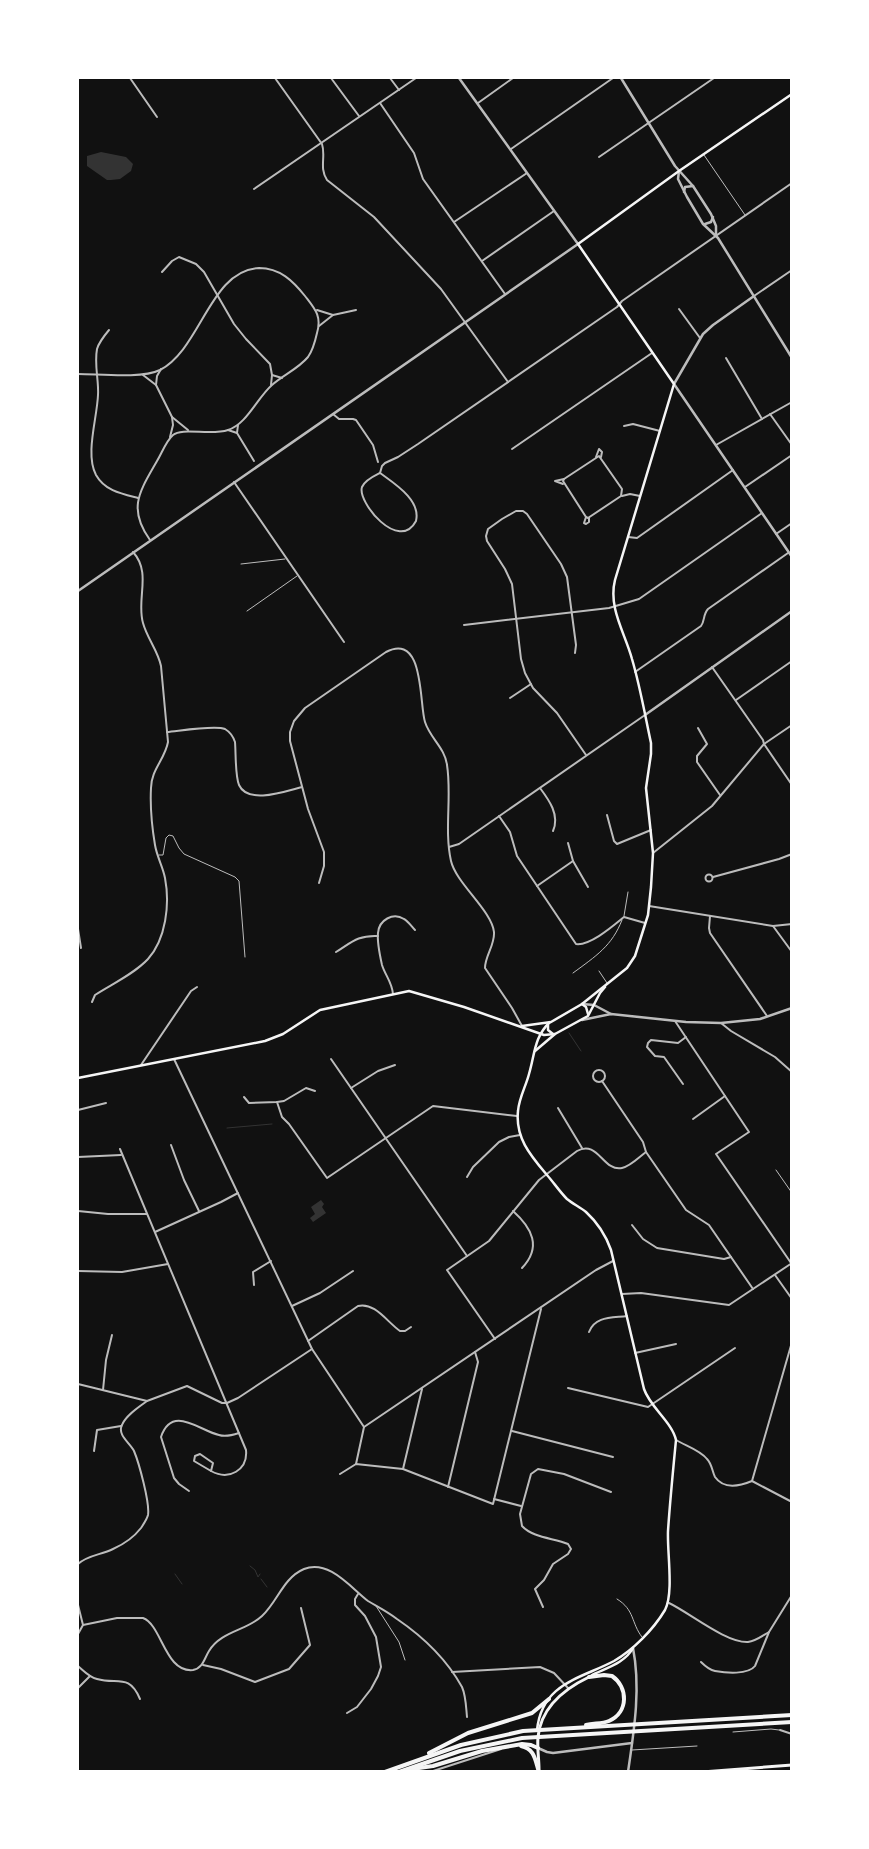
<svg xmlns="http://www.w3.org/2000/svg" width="869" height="1849" font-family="'Noto Sans',sans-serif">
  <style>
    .water { fill: #333 }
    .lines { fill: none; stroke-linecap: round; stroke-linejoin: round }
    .stream { stroke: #333; stroke-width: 1 }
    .service { stroke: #bcbcbc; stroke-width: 1 }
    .minor { stroke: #bcbcbc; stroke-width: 2 }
    .tertiary { stroke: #bcbcbc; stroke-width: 2.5 }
    .secondary { stroke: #f5f5f5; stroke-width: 2.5 }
    .primary { stroke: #f5f5f5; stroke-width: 3 }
    .trunk { stroke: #f5f5f5; stroke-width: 3 }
    .motorway { stroke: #f5f5f5; stroke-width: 4 }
  </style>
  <rect width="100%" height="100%" fill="#111"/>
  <g class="water">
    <path d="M101,152L126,157L133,164L131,171L120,179L111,180H107L87,166V156Z"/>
    <path d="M321,1200L324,1204L322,1207L326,1213L313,1222L310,1218L315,1214L311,1207Z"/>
  </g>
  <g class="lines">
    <g class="stream">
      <path d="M569,1033L581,1051"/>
      <path d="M227,1128L272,1124"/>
      <path d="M250,1566L255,1570L258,1577L260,1574"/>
      <path d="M175,1574L182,1584"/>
      <path d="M261,1579L267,1587"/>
    </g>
    <g class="service">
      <path d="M704,155L745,215"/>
      <path d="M241,564L285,559"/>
      <path d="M247,611L297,576"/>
      <path d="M159,855H163L166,838L169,835L173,836L179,848L184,854L235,877L239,881L245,957"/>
      <path d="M624,916L628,892"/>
      <path d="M599,971L607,983"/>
      <path d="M573,973C596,956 612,946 622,920"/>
      <path d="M776,1170L792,1193"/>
      <path d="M617,1599C635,1610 631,1623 642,1637"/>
      <path d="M376,1606L399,1642L405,1660"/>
      <path d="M733,1732L771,1729L779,1730"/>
      <path d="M632,1750L697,1746"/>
    </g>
    <g class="minor">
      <path d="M130,78L157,117"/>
      <path d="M275,78L322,144C326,156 319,168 327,180L374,217L441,289L508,382"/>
      <path d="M331,78L359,116"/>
      <path d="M390,78L399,90"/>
      <path d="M380,103L414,153L423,179L505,294"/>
      <path d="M478,103L513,78"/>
      <path d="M511,149L613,78"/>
      <path d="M599,157L714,78"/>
      <path d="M254,189L416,78"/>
      <path d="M454,222L527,173"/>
      <path d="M482,261L554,211"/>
      <path d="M162,272L172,261L179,257L196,264L204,272L234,324L246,339L270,364L272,375L271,385"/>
      <path d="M754,296L792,270"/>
      <path d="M679,309L700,338"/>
      <path d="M317,310L333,315L356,310"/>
      <path d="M319,326L333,315"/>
      <path d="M109,330C104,336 99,342 97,349C94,365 99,380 98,395C97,419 85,454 96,475C105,491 122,494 138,498"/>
      <path d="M726,358L762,419"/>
      <path d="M78,374C99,374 141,379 160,370C201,349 210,270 259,268C280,268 293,281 305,296C315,309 322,316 317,333C315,342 313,350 308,357C298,369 283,375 272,385C257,398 247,424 228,430C211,436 182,427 173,435C166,441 162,453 157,461C140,491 127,508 150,540"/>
      <path d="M143,375L156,385L172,417L188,430"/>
      <path d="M272,375L282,378"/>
      <path d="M156,385L157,376L161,369"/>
      <path d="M333,414L339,419H353L356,420L373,445L378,462"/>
      <path d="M770,414L792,445"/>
      <path d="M624,426L633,424L660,431"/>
      <path d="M228,430L237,433L238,425"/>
      <path d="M237,433L254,461"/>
      <path d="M170,437L173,425L172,417"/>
      <path d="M716,445L792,402"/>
      <path d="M512,449L652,353"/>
      <path d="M599,456L622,489L621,496L588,518L586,517L563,481L564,479Z"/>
      <path d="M596,457L599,449L602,452L601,457"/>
      <path d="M380,473L382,466L385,463L398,457L418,444L617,307L622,301L792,183"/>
      <path d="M380,473C395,484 421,500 416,521C399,553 357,502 362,487C365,480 374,476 380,473Z"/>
      <path d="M234,482L344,642"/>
      <path d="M563,484L555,481L564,479"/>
      <path d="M745,487L792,455"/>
      <path d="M622,496L630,494L640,496"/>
      <path d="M586,517L584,523L586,524L589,522V518"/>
      <path d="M776,534L792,523"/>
      <path d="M628,537L637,538L733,470"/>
      <path d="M464,625L609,608L639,599L762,513"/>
      <path d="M575,653L576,645L567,577L561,564L527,514L523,511H516L502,519L488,529L486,536L487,541L505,569L512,584L521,659L525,673L533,688L557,713L586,755"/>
      <path d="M712,667L763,740L764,744L792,785"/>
      <path d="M635,672L701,626C705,621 703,614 708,609L788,553"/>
      <path d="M510,698L531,684"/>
      <path d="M736,700L792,661"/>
      <path d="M698,728L707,744L697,756V762L720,795"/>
      <path d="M167,732C179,731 215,725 225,729C230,732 233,736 235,742C236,754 235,775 239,785C248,805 286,791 302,787"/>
      <path d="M540,788C549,800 560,815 553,831"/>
      <path d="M607,815L614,841L617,844L651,830"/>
      <path d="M499,816L510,832L517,856L576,944C590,946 613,926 624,917L645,923"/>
      <path d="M568,843L573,861L588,887"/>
      <path d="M449,847L459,844L645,715"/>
      <path d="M653,853L712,806L764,744L792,725"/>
      <circle cx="709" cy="878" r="3.5"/>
      <path d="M713,877L779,859L792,854"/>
      <path d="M319,883L324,866V852L308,809L290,741V732L294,721L305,708L386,652C425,632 419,704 425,722C430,738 445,748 447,765C452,796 444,830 451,861C456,883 492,911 494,932C495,945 485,956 485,968L512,1008L522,1026"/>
      <path d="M537,886L573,861"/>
      <path d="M649,906L773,926L792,924"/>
      <path d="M710,916L709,928L710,933L767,1016"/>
      <path d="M773,926L792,952"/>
      <path d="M78,929L81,948"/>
      <path d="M336,952C352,942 358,935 378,936"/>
      <path d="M393,994C392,982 385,975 382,965C380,956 377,942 378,933C379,920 393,912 404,919C408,921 411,926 415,930"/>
      <path d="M92,1002L95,995C112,984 134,974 148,959C166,939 170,904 165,878C163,867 157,857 155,845C152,827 150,806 151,788C151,770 165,759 168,742L161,666C158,651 147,638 143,623C136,599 152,573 133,552"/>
      <path d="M675,1021L749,1132L716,1154L791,1263"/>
      <path d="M721,1023L731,1031L775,1057L792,1072"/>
      <path d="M174,1059L312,1349L364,1427L356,1464"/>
      <path d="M331,1059L467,1256"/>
      <path d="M141,1065L191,991L197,987"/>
      <circle cx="599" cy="1076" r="6"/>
      <path d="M602,1081L643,1142L646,1152L686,1210L709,1225L753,1289"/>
      <path d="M683,1084L664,1057L655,1056L647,1047L648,1043L651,1040L678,1043L686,1037"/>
      <path d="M351,1088L378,1071L395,1065"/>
      <path d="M244,1097L249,1103L277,1102L284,1101L306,1088L315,1091"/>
      <path d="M277,1102L282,1117L289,1124L327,1178L433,1106L517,1116"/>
      <path d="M558,1108L582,1148"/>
      <path d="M78,1110L106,1103"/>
      <path d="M693,1119L725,1096"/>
      <path d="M171,1145L184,1180L199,1211"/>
      <path d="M120,1149L246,1450C248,1470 229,1481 211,1471"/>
      <path d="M78,1157L121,1155"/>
      <path d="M791,1161H792"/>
      <path d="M467,1177L473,1167L499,1142L509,1137L520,1135"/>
      <path d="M78,1211L108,1214H147"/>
      <path d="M513,1211C532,1228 542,1247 522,1268"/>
      <path d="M632,1225L643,1239L657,1248L724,1259L731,1257"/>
      <path d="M155,1232L221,1202L238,1193"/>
      <path d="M78,1271L122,1272L168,1264"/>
      <path d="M775,1275L792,1299"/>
      <path d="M254,1285L253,1272L271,1261"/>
      <path d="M622,1294L641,1293L729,1305L792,1263"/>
      <path d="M292,1306L320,1293L353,1271"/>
      <path d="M589,1332C595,1316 612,1318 627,1316"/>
      <path d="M495,1339L447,1270L489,1241L539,1180L577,1151C598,1139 603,1172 622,1168C631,1166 639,1157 646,1152"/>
      <path d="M308,1341L358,1306C375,1302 387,1322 400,1331H405L411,1327"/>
      <path d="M635,1353L676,1344"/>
      <path d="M78,1384L147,1401L187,1386L222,1403H227L238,1398L312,1349"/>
      <path d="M568,1388L648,1407L735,1348"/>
      <path d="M103,1390L106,1360L112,1335"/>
      <path d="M364,1427L596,1270L613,1261"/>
      <path d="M512,1431L613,1457"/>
      <path d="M676,1440C686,1446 700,1450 707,1459C712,1464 712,1471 715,1477C724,1490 740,1486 752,1481L792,1342"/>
      <path d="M94,1451L97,1430L121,1426"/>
      <path d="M200,1454L213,1463L211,1471L194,1461L195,1456Z"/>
      <path d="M403,1469L422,1389"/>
      <path d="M340,1474L356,1464L403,1469L493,1504L541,1309"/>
      <path d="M752,1481L792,1502"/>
      <path d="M448,1487L478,1362L475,1352"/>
      <path d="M189,1491L179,1484L174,1478L161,1437C172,1404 200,1431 219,1435C225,1437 233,1435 239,1433"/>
      <path d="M494,1499L521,1506"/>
      <path d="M78,1564C88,1555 101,1555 113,1549C122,1545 134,1537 141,1528C143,1525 147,1519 148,1515C150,1503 139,1463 134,1451C130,1443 117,1435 122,1425C126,1415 139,1407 147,1401"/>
      <path d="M669,1603C690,1613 726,1643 748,1642C756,1641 762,1636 769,1632"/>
      <path d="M78,1605L83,1625"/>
      <path d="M543,1607L535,1589L544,1580L553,1564L568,1554L571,1549L568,1544C554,1538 533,1538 522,1526L520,1514L531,1474L538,1469L564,1474L611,1492"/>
      <path d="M78,1634L83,1625L117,1618H143C162,1625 165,1673 193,1670C203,1668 204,1659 209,1651C221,1631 246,1631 262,1616C278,1601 283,1578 304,1569C329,1559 351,1588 368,1601C378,1607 388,1612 397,1619C422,1636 447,1660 462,1687C466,1696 466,1707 467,1717"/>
      <path d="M701,1662C705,1666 710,1670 715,1671C726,1673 748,1675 755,1666L769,1632L792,1595"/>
      <path d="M203,1665L221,1669L255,1682L289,1669L310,1645L301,1608"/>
      <path d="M78,1666C84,1671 89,1677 97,1679C117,1685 129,1673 140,1699"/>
      <path d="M452,1672L540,1667L554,1673L568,1688"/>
      <path d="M78,1688L90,1676"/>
      <path d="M347,1713L357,1707L371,1689L378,1676L381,1667L376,1637L365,1616L355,1605V1599L358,1594"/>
      <path d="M780,1730L792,1734"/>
      <path d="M430,1772L501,1749"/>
    </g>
    <g class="tertiary">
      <path d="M621,78L675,166L693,186L711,214L716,226V235"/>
      <path d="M679,171L678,179L687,197L703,224L718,238L792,358"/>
      <path d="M684,192L685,187L693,186"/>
      <path d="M705,224L711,222L713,217"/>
      <path d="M754,296L713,325L703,334L674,384L792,557"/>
      <path d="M78,591L578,244L459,78"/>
      <path d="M645,715L792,611"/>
      <path d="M582,1004L594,1005L611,1014"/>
      <path d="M582,1020L611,1014L686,1022L721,1023L760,1019L792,1008"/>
      <path d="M538,1748L547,1752L553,1753L632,1743"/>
      <path d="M628,1772C634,1731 641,1688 633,1648"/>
    </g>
    <g class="secondary">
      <path d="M582,1004L586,1007L588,1014"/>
      <path d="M548,1025V1030L553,1034"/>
      <path d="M522,1026L551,1022L582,1004L627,968L635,956L648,915L651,887L653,853L646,788L651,754V743C645,715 640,686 632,659C625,633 608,608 615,580L674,384L578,244L679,171L792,94"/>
      <path d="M535,1051L555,1034L588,1016L600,993L605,987"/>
      <path d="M78,1078L265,1041L283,1034L320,1010L409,991L464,1007L544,1035L555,1034"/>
      <path d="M592,1675C606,1668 625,1663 633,1648"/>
      <path d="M537,1730C542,1683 580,1679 614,1661C633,1650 653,1630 665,1610C674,1593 667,1552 668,1531C670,1501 673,1471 676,1440C672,1422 650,1407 644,1389L611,1250C606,1236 597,1222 586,1212C580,1207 573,1204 567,1199C560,1192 554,1183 547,1175C531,1156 515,1138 518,1111C519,1098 526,1086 529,1074C535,1054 534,1037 550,1022"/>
    </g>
    <path class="primary" d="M702,1772L792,1765"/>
    <path class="trunk" d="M539,1769C539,1759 537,1748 538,1737C541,1707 564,1689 589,1677"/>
    <g class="motorway">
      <path d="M586,1725C594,1723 602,1724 609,1721C629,1712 628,1687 612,1676L604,1675L589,1677"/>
      <path d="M521,1746C535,1749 535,1760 539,1772"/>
      <path d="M429,1753L468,1733L532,1713L549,1699"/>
      <path d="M412,1769L433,1766L482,1751L522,1744L531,1745L538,1748"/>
      <path d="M385,1772L461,1745L523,1731L792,1715"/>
      <path d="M399,1772L460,1751L522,1738L792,1722"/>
    </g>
  </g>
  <rect width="869" height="1849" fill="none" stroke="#ffffff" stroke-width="158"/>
</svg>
